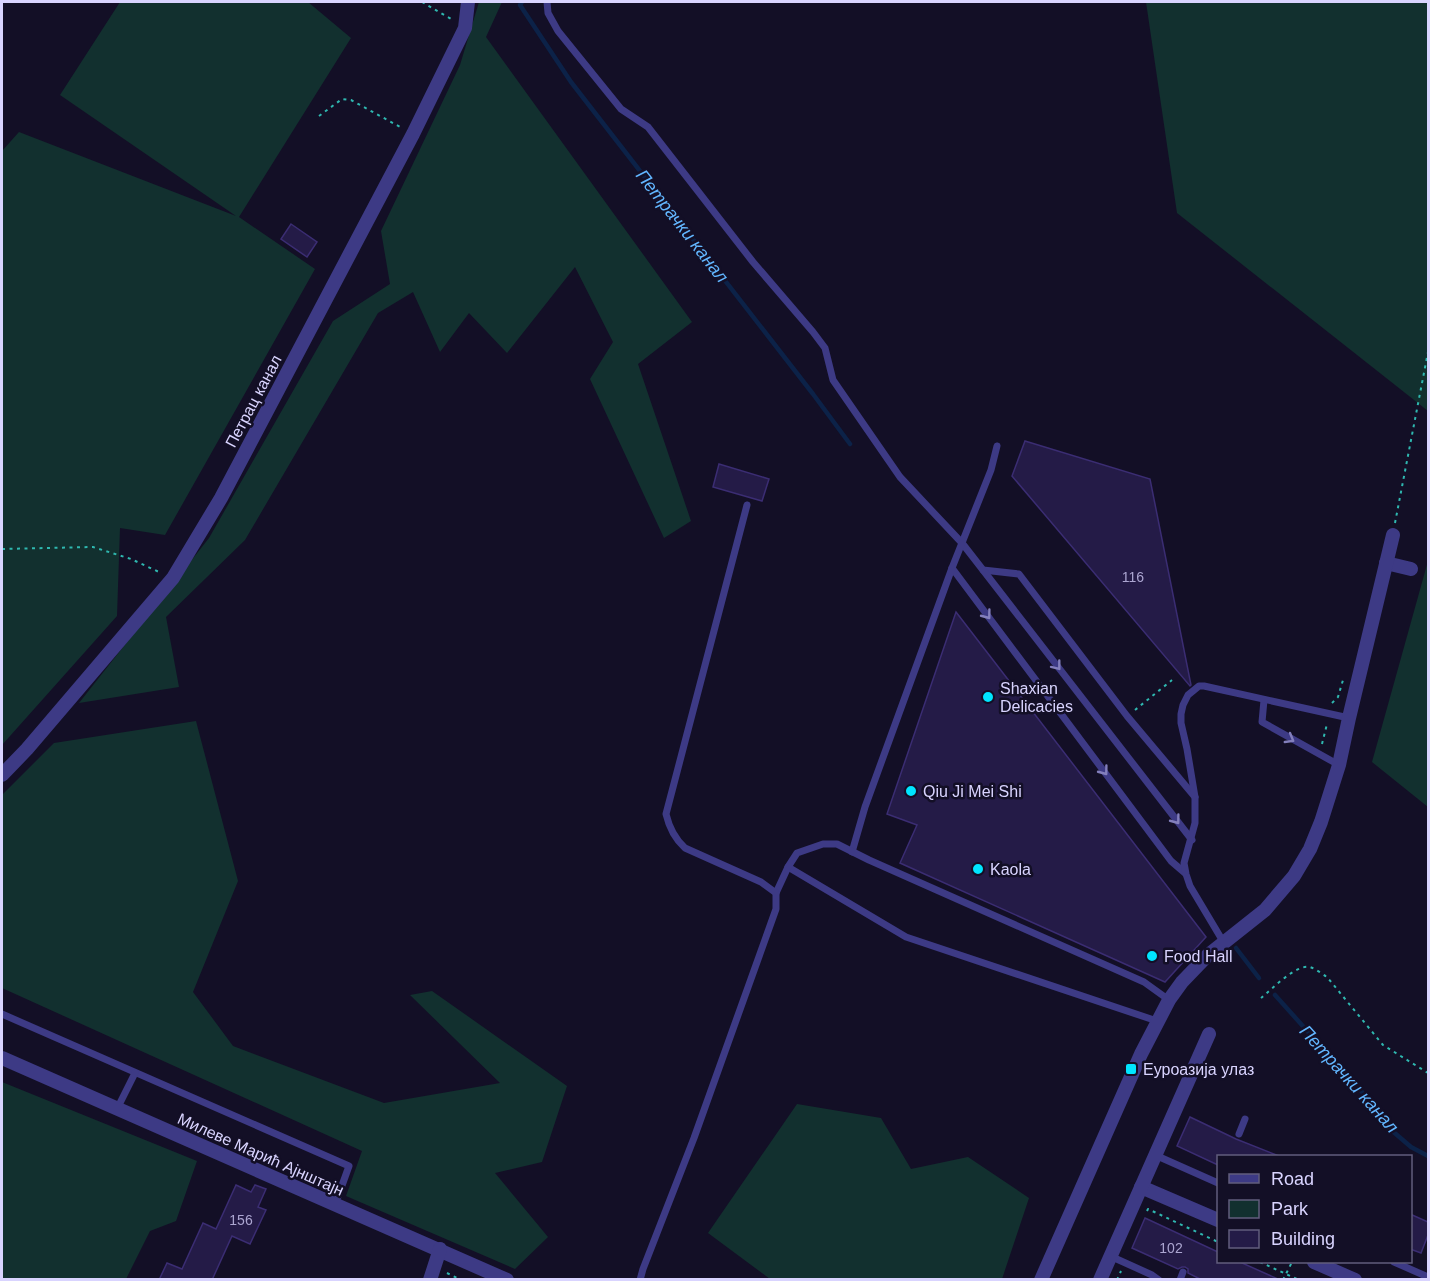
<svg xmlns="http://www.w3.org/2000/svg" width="1430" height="1281" font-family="Helvetica,sans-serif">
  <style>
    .green { fill: #12302f }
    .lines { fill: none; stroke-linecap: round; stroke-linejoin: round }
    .stream { stroke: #0c2248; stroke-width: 4.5 }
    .building { fill: #241b47; stroke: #3b2d73; stroke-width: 1.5 }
    .path { stroke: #2fb8b0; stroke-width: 2; stroke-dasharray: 3 4.5; stroke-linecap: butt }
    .lane { stroke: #3d3a85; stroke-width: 7 }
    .street { stroke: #3d3a85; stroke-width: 14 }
    .oneway { stroke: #837fbc }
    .poi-dot { fill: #00e5ff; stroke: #130f26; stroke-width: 2 }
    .labels { text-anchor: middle; stroke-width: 5; stroke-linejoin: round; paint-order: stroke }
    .number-label { font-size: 14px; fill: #aca6d1 }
    .street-label { font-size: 16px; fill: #d9d4ff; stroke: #130f26 }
    .poi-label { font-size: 16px; fill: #d9d4ff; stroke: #130f26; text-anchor: start }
    .water-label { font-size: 18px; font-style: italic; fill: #62b6ff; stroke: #130f26 }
  </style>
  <rect width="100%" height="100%" fill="#130f26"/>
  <g class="green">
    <path d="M120,2H308L351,38L239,217L315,269L165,535L120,528L117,616L2,745V151L19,132L236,216L60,95Z"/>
    <path d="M479,2H502L486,37L692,322L638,364L691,521L664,538L590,379L613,342L575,267L507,353L469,313L440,352L413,292L378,313L245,540L166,617L179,687L79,703L209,538L333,321L390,284L381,231L460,65Z"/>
    <path d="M1146,2H1428V411L1177,213Z"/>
    <path d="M1428,561V807L1372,762Z"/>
    <path d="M196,721L238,881L193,992L233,1046L384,1103L500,1083L410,995L432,991L567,1086L542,1162L495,1173L548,1237L515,1269L346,1196L362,1151L2,988V795L54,743Z"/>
    <path d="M2,1082L197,1161L176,1221L150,1231L126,1279H2Z"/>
    <path d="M797,1104L881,1118L911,1169L968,1157L1029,1198L1002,1279H770L708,1233Z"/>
  </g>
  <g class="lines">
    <g class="stream">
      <path d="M522,2L520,5L571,82L813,394L850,444"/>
      <path d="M1236,948L1259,978"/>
      <path d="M1275,995L1362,1092L1390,1129L1411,1147L1428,1156"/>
    </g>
  </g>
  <g class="building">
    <path d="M291,224L317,242L307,257L281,239Z"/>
    <path d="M1025,441L1150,479L1191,685L1190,686L1012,476Z"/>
    <path d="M719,464L769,479L762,501L713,487Z"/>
    <path d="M956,612L1206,937L1165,982L900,863L917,825L887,814Z"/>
    <path d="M1190,1117L1236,1139L1279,1156H1218V1165L1177,1146Z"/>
    <path d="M236,1185L251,1192L255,1185L266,1189L258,1207L266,1210L250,1244L232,1236L212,1280H159L167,1263L182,1269L203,1223L216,1229Z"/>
    <path d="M1410,1214L1428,1222V1235L1421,1253L1410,1249Z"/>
    <path d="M1145,1218L1218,1252V1262H1240L1280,1280H1202L1188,1273V1269L1185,1267H1182L1178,1269L1132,1248Z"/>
  </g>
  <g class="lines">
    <g class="path">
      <path d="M422,2L453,20"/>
      <path d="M319,116L342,99L351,100L402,128"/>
      <path d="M1395,523L1428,352"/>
      <path d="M2,549L93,547L131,559L159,572"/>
      <path d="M1332,703L1338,697L1343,680"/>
      <path d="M1135,710L1172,680"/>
      <path d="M1322,744L1327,724"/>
      <path d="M1261,998C1272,989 1296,964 1310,967C1316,969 1322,974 1327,977L1383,1045L1428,1073"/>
      <path d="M1147,1211L1148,1209L1218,1242"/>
      <path d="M1260,1262L1299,1280"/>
      <path d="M447,1273L461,1280"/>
      <path d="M1117,1280L1121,1271"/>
      <path d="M1283,1280L1292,1262"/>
    </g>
    <g class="lane">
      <path d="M547,2L548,13L558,31L621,109L648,127L753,262L813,332L825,348L833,380L900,477L962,543L983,570L1019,574L1127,716L1195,797"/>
      <path d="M952,568L1171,861L1185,873"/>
      <path d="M983,570L1192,840"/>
      <path d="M1264,700L1262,722L1339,765"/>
      <path d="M852,852L865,807L952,568L991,470L997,446"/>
      <path d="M788,867L906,937L1157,1021"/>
      <path d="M776,893L788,867L797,853L823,844H837L869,860L1144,982L1169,1000"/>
      <path d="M1224,943L1190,886L1186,874L1184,863L1195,823V797L1187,749L1181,723V714L1183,705L1188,695L1199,686H1204L1349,718"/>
      <path d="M2,1014L349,1166L335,1205"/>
      <path d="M117,1109L135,1073"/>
      <path d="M1239,1134L1245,1119"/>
      <path d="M1155,1155L1218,1183"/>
      <path d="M1110,1256L1152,1275L1159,1280"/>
      <path d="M1394,1262L1428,1277"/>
      <path d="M640,1280L643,1269L694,1138L776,909V893L761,882L685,848C674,838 669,827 666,814L747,505"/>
      <path d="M1180,1280L1183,1272"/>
    </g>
    <g class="street">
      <path d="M1386,563L1411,569"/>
      <path d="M2,775L27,749L173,578L221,498L413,134L465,28L468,2"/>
      <path d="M2,1058L507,1280"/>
      <path d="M1141,1187L1218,1220"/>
      <path d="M1314,1262L1355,1280"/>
      <path d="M430,1280L440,1249"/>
      <path d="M1041,1280L1141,1054L1169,1000L1182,982L1207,956L1265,910L1294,876L1310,849L1321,822L1339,765L1349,718L1393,535"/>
      <path d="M1100,1280L1209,1034"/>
    </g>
  </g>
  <defs><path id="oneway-chevron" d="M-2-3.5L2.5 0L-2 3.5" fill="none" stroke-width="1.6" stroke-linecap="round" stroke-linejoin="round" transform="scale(1.5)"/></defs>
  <g class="oneway">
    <use href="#oneway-chevron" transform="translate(987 615) rotate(53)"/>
    <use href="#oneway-chevron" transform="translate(1057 666) rotate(52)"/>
    <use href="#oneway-chevron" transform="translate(1290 739) rotate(30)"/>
    <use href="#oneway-chevron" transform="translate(1104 771) rotate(53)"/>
    <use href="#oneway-chevron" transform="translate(1176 820) rotate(53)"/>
  </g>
  <g class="poi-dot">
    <circle cx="988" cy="697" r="6"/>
    <circle cx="911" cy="791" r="6"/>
    <circle cx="978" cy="869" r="6"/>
    <circle cx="1152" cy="956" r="6"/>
    <rect x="1125" y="1063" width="12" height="12" rx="3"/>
  </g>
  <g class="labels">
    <g class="number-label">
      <text x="1133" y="582">116</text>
      <text x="241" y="1225">156</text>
      <text x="1171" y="1253">102</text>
    </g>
    <g class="street-label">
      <text transform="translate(253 401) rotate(-62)" y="6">Петрац канал</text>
      <text transform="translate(261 1154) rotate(24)" y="6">Милеве Марић Ајнштајн</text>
    </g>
    <g class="poi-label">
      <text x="1000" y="694">Shaxian<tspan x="1000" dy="18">Delicacies</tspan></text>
      <text x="923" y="797">Qiu Ji Mei Shi</text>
      <text x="990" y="875">Kaola</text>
      <text x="1164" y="962">Food Hall</text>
      <text x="1143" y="1075">Еуроазија улаз</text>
    </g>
    <g class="water-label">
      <text transform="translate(682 226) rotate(52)" y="6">Петрачки канал</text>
      <text transform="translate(1349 1079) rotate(48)" y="6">Петрачки канал</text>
    </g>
  </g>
  <rect width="1430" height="1281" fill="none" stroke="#d9d4ff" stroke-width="6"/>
  <rect x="1217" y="1155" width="195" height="108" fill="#130f26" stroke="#625e7d" stroke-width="1.5"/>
  <rect x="1229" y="1174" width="30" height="9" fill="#3d3a85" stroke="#625e7d" stroke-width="1.5"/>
  <text x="1271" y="1185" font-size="18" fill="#d9d4ff">Road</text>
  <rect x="1229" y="1200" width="30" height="18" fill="#12302f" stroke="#625e7d" stroke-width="1.5"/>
  <text x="1271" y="1215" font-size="18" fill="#d9d4ff">Park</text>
  <rect x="1229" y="1230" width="30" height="18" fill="#241b47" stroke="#625e7d" stroke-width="1.5"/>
  <text x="1271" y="1245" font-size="18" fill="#d9d4ff">Building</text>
</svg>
